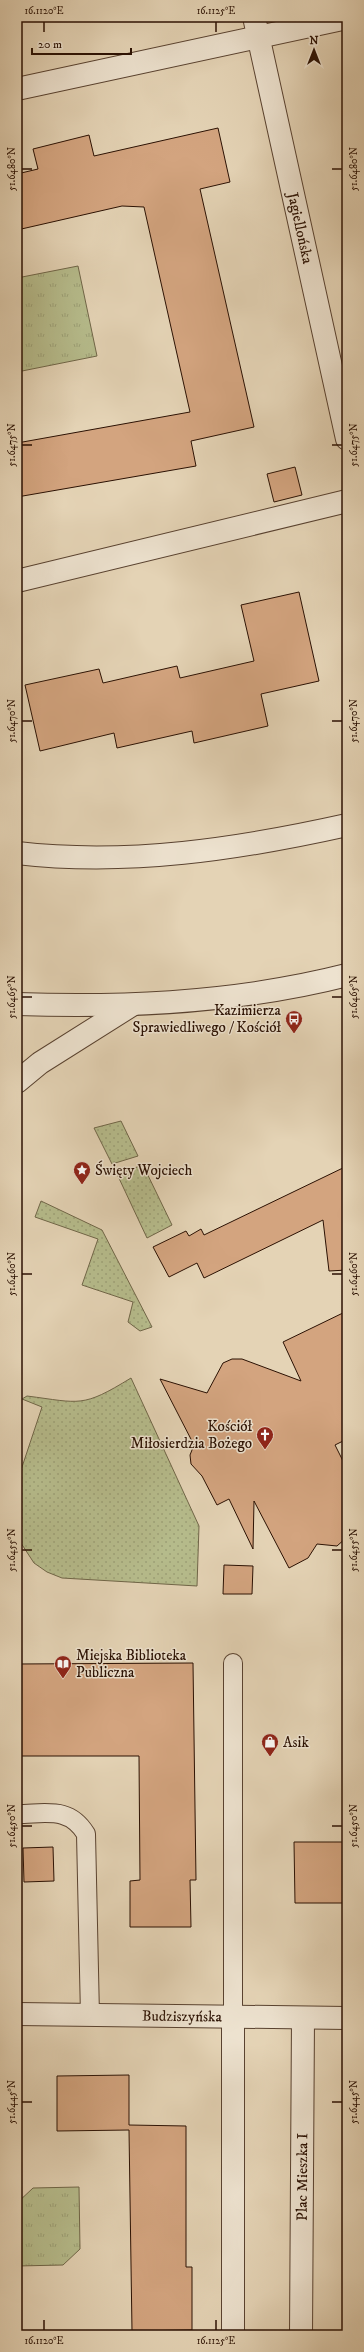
<svg xmlns="http://www.w3.org/2000/svg" width="364" height="2352" font-family="'IM FELL DW Pica',serif">
  <style>
    .grass { fill: url(#grass-dots); stroke: #706648 }
    .park { fill: url(#park-tufts); stroke: #706648 }
    .building { fill: #d3a47f; stroke: #2b1103 }
    .lines { fill: none; stroke-linecap: round; stroke-linejoin: round }
    .service-casing { stroke: #594230; stroke-width: 20 }
    .minor-casing { stroke: #594230; stroke-width: 24 }
    .tertiary-casing { stroke: #594230; stroke-width: 24 }
    .service { stroke: #ede2cf; stroke-width: 18 }
    .minor { stroke: #ede2cf; stroke-width: 22 }
    .tertiary { stroke: #ede2cf; stroke-width: 22 }
    .ticks { fill: none; stroke: #2b1103; stroke-width: 1.5 }
    .labels { text-anchor: middle; stroke-width: 3; stroke-linejoin: round; paint-order: stroke }
    .street-label { font-size: 15px; fill: #2b1103; stroke: #ede2cf }
    .poi-label { font-size: 15px; fill: #2b1103; stroke: #ede2cf; text-anchor: start }
    .neatline { fill: none; stroke: #2b1103; stroke-width: 1.5 }
    .ticks-label { font-size: 10px; text-anchor: middle; fill: #2b1103 }
  </style>
  <defs>
    <pattern id="grass-dots" width="8" height="8" patternUnits="userSpaceOnUse"><rect width="8" height="8" fill="#b6bc8c"/><path d="M2 2h.1M6 6h.1" fill="none" stroke="#9da177" stroke-width="1.8" stroke-linecap="round"/></pattern>
    <pattern id="park-tufts" width="24" height="20" patternUnits="userSpaceOnUse"><rect width="24" height="20" fill="#b6bc8c"/><path d="M3 7l-1-3M5 7V3M7 7l1-3M15 17l-1-3M17 17v-4M19 17l1-3" fill="none" stroke="#9da177"/></pattern>
  </defs>
  <rect width="100%" height="100%" fill="#e4d3b5"/>
  <filter id="stains"><feTurbulence type="fractalNoise" baseFrequency=".005" numOctaves="4"/><feColorMatrix values="0 0 0 0 .2 0 0 0 0 .09 0 0 0 0 .02 0 0 0 .5 -.17"/></filter>
  <radialGradient id="worn" r=".72"><stop offset=".6" stop-color="#630" stop-opacity="0"/><stop offset="1" stop-color="#630" stop-opacity=".3"/></radialGradient>
  <g class="grass">
    <path d="M121,1121L138,1156L112,1164L94,1128Z"/>
    <path d="M143,1165L172,1225L147,1238L117,1174Z"/>
    <path d="M41,1201L102,1230L152,1327L140,1331L128,1322L133,1302L82,1285L98,1239L35,1217Z"/>
    <path d="M131,1378L199,1526L197,1586L62,1578L47,1572L34,1563L17,1537V1482L42,1407L22,1399L27,1396C81,1403 82,1408 131,1378Z"/>
  </g>
  <g class="park">
    <path d="M78,266L97,356L17,372V278Z"/>
    <path d="M79,2187L80,2249L63,2265L17,2266V2203L33,2188Z"/>
  </g>
  <g class="building">
    <path d="M218,128L230,182L200,189L254,427L191,441L196,466L17,497V443L190,412L144,207L122,206L17,230V174L38,169L33,149L89,135L94,156Z"/>
    <path d="M295,467L302,495L274,502L267,474Z"/>
    <path d="M299,592L319,681L261,694L268,726L194,743L192,731L117,748L114,733L40,751L25,685L99,669L103,683L177,666L180,678L254,661L241,605Z"/>
    <path d="M347,1166V1270L329,1271L323,1220L204,1278L197,1263L169,1277L153,1247L186,1231L189,1236L201,1229L204,1235Z"/>
    <path d="M347,1311V1439L335,1445L347,1469V1537L337,1546L317,1544L308,1558L289,1568L254,1501L253,1549L229,1499L217,1505L202,1476L191,1464L190,1455L194,1445L160,1379L207,1393L223,1363L232,1359H242L301,1381L283,1342Z"/>
    <path d="M224,1565L253,1566L252,1594H223Z"/>
    <path d="M193,1663L196,1880H190L191,1927H130V1881L140,1880L139,1756H17V1664Z"/>
    <path d="M294,1842H347V1903H295Z"/>
    <path d="M53,1847L54,1881L24,1882L23,1848Z"/>
    <path d="M129,2075V2125L186,2126V2267H192V2330L132,2331L129,2130L57,2131V2076Z"/>
  </g>
  <g class="lines">
    <g class="service-casing">
      <g id="service">
        <path d="M233,1663V2017"/>
        <path d="M17,1814C46,1814 69,1806 86,1834L90,2016"/>
      </g>
    </g>
    <g class="minor-casing">
      <g id="minor">
        <path id="s1" d="M254,17L347,439"/>
        <path d="M17,89L347,18"/>
        <path d="M17,581L347,501"/>
        <path d="M17,853C128,866 239,849 347,825"/>
        <path id="s2" d="M17,2014L347,2018"/>
        <path d="M233,2017V2335"/>
        <path id="s3" d="M301,2335L303,2018"/>
      </g>
    </g>
    <g class="tertiary-casing">
      <g id="tertiary">
        <path d="M17,1004C126,1008 241,1002 347,975"/>
        <path d="M17,1082L40,1063L132,1005"/>
      </g>
    </g>
    <use href="#service" class="service"/>
    <use href="#minor" class="minor"/>
    <use href="#tertiary" class="tertiary"/>
  </g>
  <path class="ticks" d="M44,22V32M216,22V32M22,169H32M332,169H342M22,445H32M332,445H342M22,721H32M332,721H342M22,997H32M332,997H342M22,1274H32M332,1274H342M22,1550H32M332,1550H342M22,1826H32M332,1826H342M22,2102H32M332,2102H342M44,2320V2330M216,2320V2330"/>
  <defs>
    <g id="bus-pin" transform="scale(0.9)"><path d="M0 17L-7.5 6A9.5 9.5 0 1 1 7.5 6Z" fill="#8f2418" stroke="#ede2cf"/><path d="M-5-6H5V4H4V6H2V4H-2V6H-4V4H-5ZM-3.5-4V0h7V-4ZM-3.5 1.2v1.5H-2V1.2ZM2 1.2v1.5H3.5V1.2Z" fill="#fff"/></g>
    <g id="sight-pin" transform="scale(0.9)"><path d="M0 17L-7.5 6A9.5 9.5 0 1 1 7.5 6Z" fill="#8f2418" stroke="#ede2cf"/><path d="M0-6L1.8-2.2L6-1.7L2.9 1.2L3.7 5.4L0 3.3L-3.7 5.4L-2.9 1.2L-6-1.7L-1.8-2.2Z" fill="#fff"/></g>
    <g id="church-pin" transform="scale(0.9)"><path d="M0 17L-7.5 6A9.5 9.5 0 1 1 7.5 6Z" fill="#8f2418" stroke="#ede2cf"/><path d="M-1.2-6h2.4v3.5h3.3v2.4h-3.3V6h-2.4V-.1h-3.3v-2.4h3.3Z" fill="#fff"/></g>
    <g id="library-pin" transform="scale(0.9)"><path d="M0 17L-7.5 6A9.5 9.5 0 1 1 7.5 6Z" fill="#8f2418" stroke="#ede2cf"/><path d="M-6-4Q-3-5.5-.7-3.5V5Q-3 3-6 4ZM6-4Q3-5.5 .7-3.5V5Q3 3 6 4Z" fill="#fff"/></g>
    <g id="shop-pin" transform="scale(0.9)"><path d="M0 17L-7.5 6A9.5 9.5 0 1 1 7.5 6Z" fill="#8f2418" stroke="#ede2cf"/><path d="M-5-2.5h2.3a2.7 3.5 0 0 1 5.4 0H5L5.5 6h-11ZM-1.5-2.5h3a1.5 2.3 0 0 0-3 0Z" fill="#fff"/></g>
  </defs>
  <g fill-rule="evenodd">
    <use href="#bus-pin" x="294" y="1019"/>
    <use href="#sight-pin" x="82" y="1170"/>
    <use href="#church-pin" x="265" y="1435"/>
    <use href="#library-pin" x="63" y="1664"/>
    <use href="#shop-pin" x="270" y="1742"/>
  </g>
  <g class="labels">
    <g class="street-label">
      <text dy="5" stroke="none"><textPath href="#s1" startOffset="216">Jagiellońska</textPath></text>
      <text dy="5" stroke="none"><textPath href="#s2" startOffset="165">Budziszyńska</textPath></text>
      <text dy="5" stroke="none"><textPath href="#s3" startOffset="158">Plac Mieszka I</textPath></text>
    </g>
    <g class="poi-label">
      <text x="281" y="1015" text-anchor="end">Kazimierza<tspan x="281" dy="17">Sprawiedliwego / Kościół</tspan></text>
      <text x="95" y="1175">Święty Wojciech</text>
      <text x="252" y="1431" text-anchor="end">Kościół<tspan x="252" dy="17">Miłosierdzia Bożego</tspan></text>
      <text x="76" y="1660">Miejska Biblioteka<tspan x="76" dy="17">Publiczna</tspan></text>
      <text x="283" y="1747">Asik</text>
    </g>
  </g>
  <rect width="364" height="2352" fill="none" stroke="#e4d3b5" stroke-width="44"/>
  <g transform="translate(314 50)" stroke="#ede2cf" stroke-width="3" paint-order="stroke">
  <path d="M0-3L7 15L0 10L-7 15Z" fill="#2b1103"/>
  <text y="-6" font-size="11" font-weight="bold" text-anchor="middle" fill="#2b1103">N</text>
  </g>
  <path d="M32 48v6h99v-6" fill="none" stroke="#2b1103" stroke-width="2"/>
  <text x="38" y="48" font-size="12" fill="#2b1103" stroke="#ede2cf" stroke-width="3" paint-order="stroke">20 m</text>
  <rect x="22" y="22" width="320" height="2308" class="neatline"/>
  <g class="ticks-label">
    <text x="44" y="14">16.1120°E</text>
    <text x="216" y="14">16.1125°E</text>
    <text transform="translate(11 169) rotate(-90)" y="4">51.6480°N</text>
    <text transform="translate(353 169) rotate(-90)" y="4">51.6480°N</text>
    <text transform="translate(11 445) rotate(-90)" y="4">51.6475°N</text>
    <text transform="translate(353 445) rotate(-90)" y="4">51.6475°N</text>
    <text transform="translate(11 721) rotate(-90)" y="4">51.6470°N</text>
    <text transform="translate(353 721) rotate(-90)" y="4">51.6470°N</text>
    <text transform="translate(11 997) rotate(-90)" y="4">51.6465°N</text>
    <text transform="translate(353 997) rotate(-90)" y="4">51.6465°N</text>
    <text transform="translate(11 1274) rotate(-90)" y="4">51.6460°N</text>
    <text transform="translate(353 1274) rotate(-90)" y="4">51.6460°N</text>
    <text transform="translate(11 1550) rotate(-90)" y="4">51.6455°N</text>
    <text transform="translate(353 1550) rotate(-90)" y="4">51.6455°N</text>
    <text transform="translate(11 1826) rotate(-90)" y="4">51.6450°N</text>
    <text transform="translate(353 1826) rotate(-90)" y="4">51.6450°N</text>
    <text transform="translate(11 2102) rotate(-90)" y="4">51.6445°N</text>
    <text transform="translate(353 2102) rotate(-90)" y="4">51.6445°N</text>
    <text x="44" y="2344">16.1120°E</text>
    <text x="216" y="2344">16.1125°E</text>
  </g>
  <rect width="100%" height="100%" filter="url(#stains)"/>
  <rect width="100%" height="100%" fill="url(#worn)"/>
</svg>
